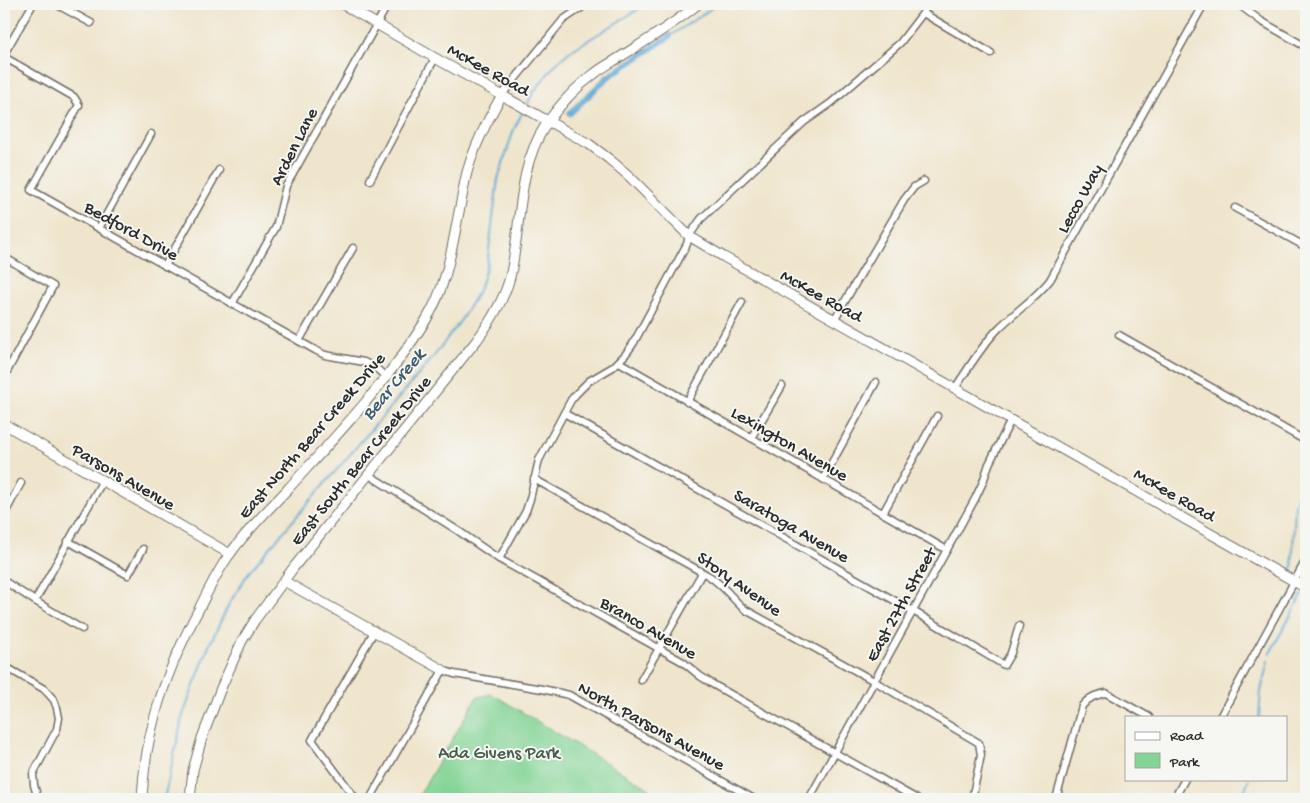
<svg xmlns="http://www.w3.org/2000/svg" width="1310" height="803" font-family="'Gochi Hand',sans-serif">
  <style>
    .green { fill: #83d495; stroke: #578060 }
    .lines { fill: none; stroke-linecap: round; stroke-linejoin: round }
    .stream { stroke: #59a4d1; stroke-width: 2 }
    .canal { stroke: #59a4d1; stroke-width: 6 }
    .street-casing { stroke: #706c63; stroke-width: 9 }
    .secondary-casing { stroke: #706c63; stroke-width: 11 }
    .street { stroke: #fff; stroke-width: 6 }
    .secondary { stroke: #fff; stroke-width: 9 }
    .labels { text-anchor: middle; stroke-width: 4; stroke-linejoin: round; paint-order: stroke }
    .street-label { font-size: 18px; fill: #2b2b2b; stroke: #f6f6f2 }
    .park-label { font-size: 18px; fill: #455e4b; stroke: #f6f6f2 }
    .water-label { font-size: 19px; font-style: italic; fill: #3d5b6d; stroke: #f6f6f2 }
  </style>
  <rect width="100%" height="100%" fill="#f6f6f2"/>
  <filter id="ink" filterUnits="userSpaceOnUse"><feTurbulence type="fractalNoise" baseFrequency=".02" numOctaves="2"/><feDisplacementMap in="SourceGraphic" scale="10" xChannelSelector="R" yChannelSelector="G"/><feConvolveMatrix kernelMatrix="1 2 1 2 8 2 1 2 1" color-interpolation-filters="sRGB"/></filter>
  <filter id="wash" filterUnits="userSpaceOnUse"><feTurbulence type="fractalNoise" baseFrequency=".0096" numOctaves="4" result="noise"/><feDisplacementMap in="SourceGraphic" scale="20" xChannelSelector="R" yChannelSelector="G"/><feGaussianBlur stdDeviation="1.12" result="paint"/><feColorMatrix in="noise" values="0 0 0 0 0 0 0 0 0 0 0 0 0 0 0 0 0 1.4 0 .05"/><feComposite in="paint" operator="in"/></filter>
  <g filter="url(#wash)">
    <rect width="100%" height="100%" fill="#efe5cc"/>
    <path class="green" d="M492,694L650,789L645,799H417L477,697Z"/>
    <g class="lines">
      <g class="stream">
        <path d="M670,36L709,10L716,4"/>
        <path d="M527,105L533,93L553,67L569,52L647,4"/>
        <path d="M1292,573L1295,504L1306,474"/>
        <path d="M1270,653L1302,595"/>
        <path d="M1259,717L1261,691L1268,661"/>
        <path d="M166,799L165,795L183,715L208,648L229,604L249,572L431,360L461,320L479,290L487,265L498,179L514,129L523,111"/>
        <path d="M1241,799L1249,779"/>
      </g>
      <path class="canal" d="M570,113L608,77L670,36"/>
    </g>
  </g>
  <g filter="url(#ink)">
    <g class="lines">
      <g class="street-casing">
        <g id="street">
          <path d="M56,4L91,23"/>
          <path d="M1238,4L1261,21L1306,47"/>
          <path d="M923,13L991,53"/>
          <path d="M4,54L33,4"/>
          <path d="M4,57L74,97L79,105L31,190L315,350L325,355L364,362L377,369L386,377"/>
          <path d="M502,95L563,20L587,4"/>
          <path d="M370,180L435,58"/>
          <path d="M1235,208L1306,247"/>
          <path d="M99,228L151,134"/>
          <path d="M4,257L53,286L4,377"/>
          <path d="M165,266L219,170"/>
          <path d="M232,304L276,227L286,186L388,4"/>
          <path d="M834,320L904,200L914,187L924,181"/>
          <path d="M1119,335L1306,441"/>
          <path d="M299,341L353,248"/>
          <path d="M619,362L947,550"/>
          <path d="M955,388C969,368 981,346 999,328C1016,311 1035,299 1050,280L1204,4"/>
          <path d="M687,402L742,302"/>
          <path d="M564,413L913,611L1004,665L1011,653L1019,626"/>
          <path d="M751,438L782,386"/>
          <path d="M369,475L457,530L499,559L683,662L700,676L714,685L917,799"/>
          <path d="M534,479L709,576C723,585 732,598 744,609L874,681L979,743L981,755L972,799"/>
          <path d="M823,479L876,382"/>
          <path d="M883,513L937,416"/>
          <path d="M4,515L21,483"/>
          <path d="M68,541L128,575L143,549"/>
          <path d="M499,559L526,511L530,499L539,460L571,400L576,394L589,381L613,367L625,355L633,344L687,244L689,236L701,219L804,122L831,103L900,43L923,13L928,4"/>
          <path d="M4,581L35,601L82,629"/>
          <path d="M35,601L102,482"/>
          <path d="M4,666L44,689L54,700L57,708L59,718L57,729L33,774L34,785L38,799"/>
          <path d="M4,679L9,669"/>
          <path d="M641,680L702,573"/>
          <path d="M1220,717L1306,560"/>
          <path d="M356,799L312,740L375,630"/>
          <path d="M370,799L443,670L454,674L542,689L569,695L754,799"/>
          <path d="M809,799L975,499L983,482L989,464L1011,420"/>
          <path d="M1056,799L1082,706C1089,697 1096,695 1106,693L1149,717"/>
          <path d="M1174,799L1185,779"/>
        </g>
      </g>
      <g class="secondary-casing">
        <g id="secondary">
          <path d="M342,4L435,58L589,144L609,159L629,176L689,236L724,257L1306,588"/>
          <path d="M4,424L230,554"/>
          <path d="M284,581L443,670"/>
          <path d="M142,799C145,728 167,669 200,607C209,589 218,570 230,554C246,531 268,510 287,490C336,436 387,383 426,320C449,283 453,239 462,197C464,187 465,178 468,169C476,142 488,119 502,95"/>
          <path d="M190,799L193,770L202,738L221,688L242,641L255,620L294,567L477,340C491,321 504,300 510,277C522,227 516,171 545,126C558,107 576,87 594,74C601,68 609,64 617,59C644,42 673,25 698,4"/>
        </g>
      </g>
      <use href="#street" class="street"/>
      <use href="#secondary" class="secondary"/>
    </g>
  </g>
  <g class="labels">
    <g class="street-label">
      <text transform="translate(489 69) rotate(29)" y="6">McKee Road</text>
      <text transform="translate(293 146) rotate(-63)" y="6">Arden Lane</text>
      <text transform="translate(1079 198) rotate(-61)" y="6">Lecco Way</text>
      <text transform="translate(132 230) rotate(29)" y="6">Bedford Drive</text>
      <text transform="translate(822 295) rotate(29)" y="6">McKee Road</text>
      <text transform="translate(311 435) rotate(-49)" y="6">East North Bear Creek Drive</text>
      <text transform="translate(790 443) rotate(30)" y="6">Lexington Avenue</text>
      <text transform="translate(360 460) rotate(-51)" y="6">East South Bear Creek Drive</text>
      <text transform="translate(124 476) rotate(30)" y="6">Parsons Avenue</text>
      <text transform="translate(1175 494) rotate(30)" y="6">McKee Road</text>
      <text transform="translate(792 525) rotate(30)" y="6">Saratoga Avenue</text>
      <text transform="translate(740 583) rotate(35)" y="6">Story Avenue</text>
      <text transform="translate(900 604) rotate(-61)" y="6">East 27th Street</text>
      <text transform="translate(649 627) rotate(30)" y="6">Branco Avenue</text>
      <text transform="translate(652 725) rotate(29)" y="6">North Parsons Avenue</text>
    </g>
    <g class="park-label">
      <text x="499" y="758">Ada Givens Park</text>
    </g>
    <g class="water-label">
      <text transform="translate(392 383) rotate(-50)" y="7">Bear Creek</text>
    </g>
  </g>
  <rect width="1310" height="803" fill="none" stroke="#f6f6f2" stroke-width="20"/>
  <rect x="1125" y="716" width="162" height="65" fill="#f6f6f2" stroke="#a5a5a2"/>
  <rect x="1135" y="732" width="25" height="8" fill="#ffffff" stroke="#a5a5a2"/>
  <text x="1170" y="740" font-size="15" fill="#2b2b2b">Road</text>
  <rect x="1135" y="753" width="25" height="15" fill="#83d495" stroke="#a5a5a2"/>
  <text x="1170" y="766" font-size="15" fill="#2b2b2b">Park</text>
</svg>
